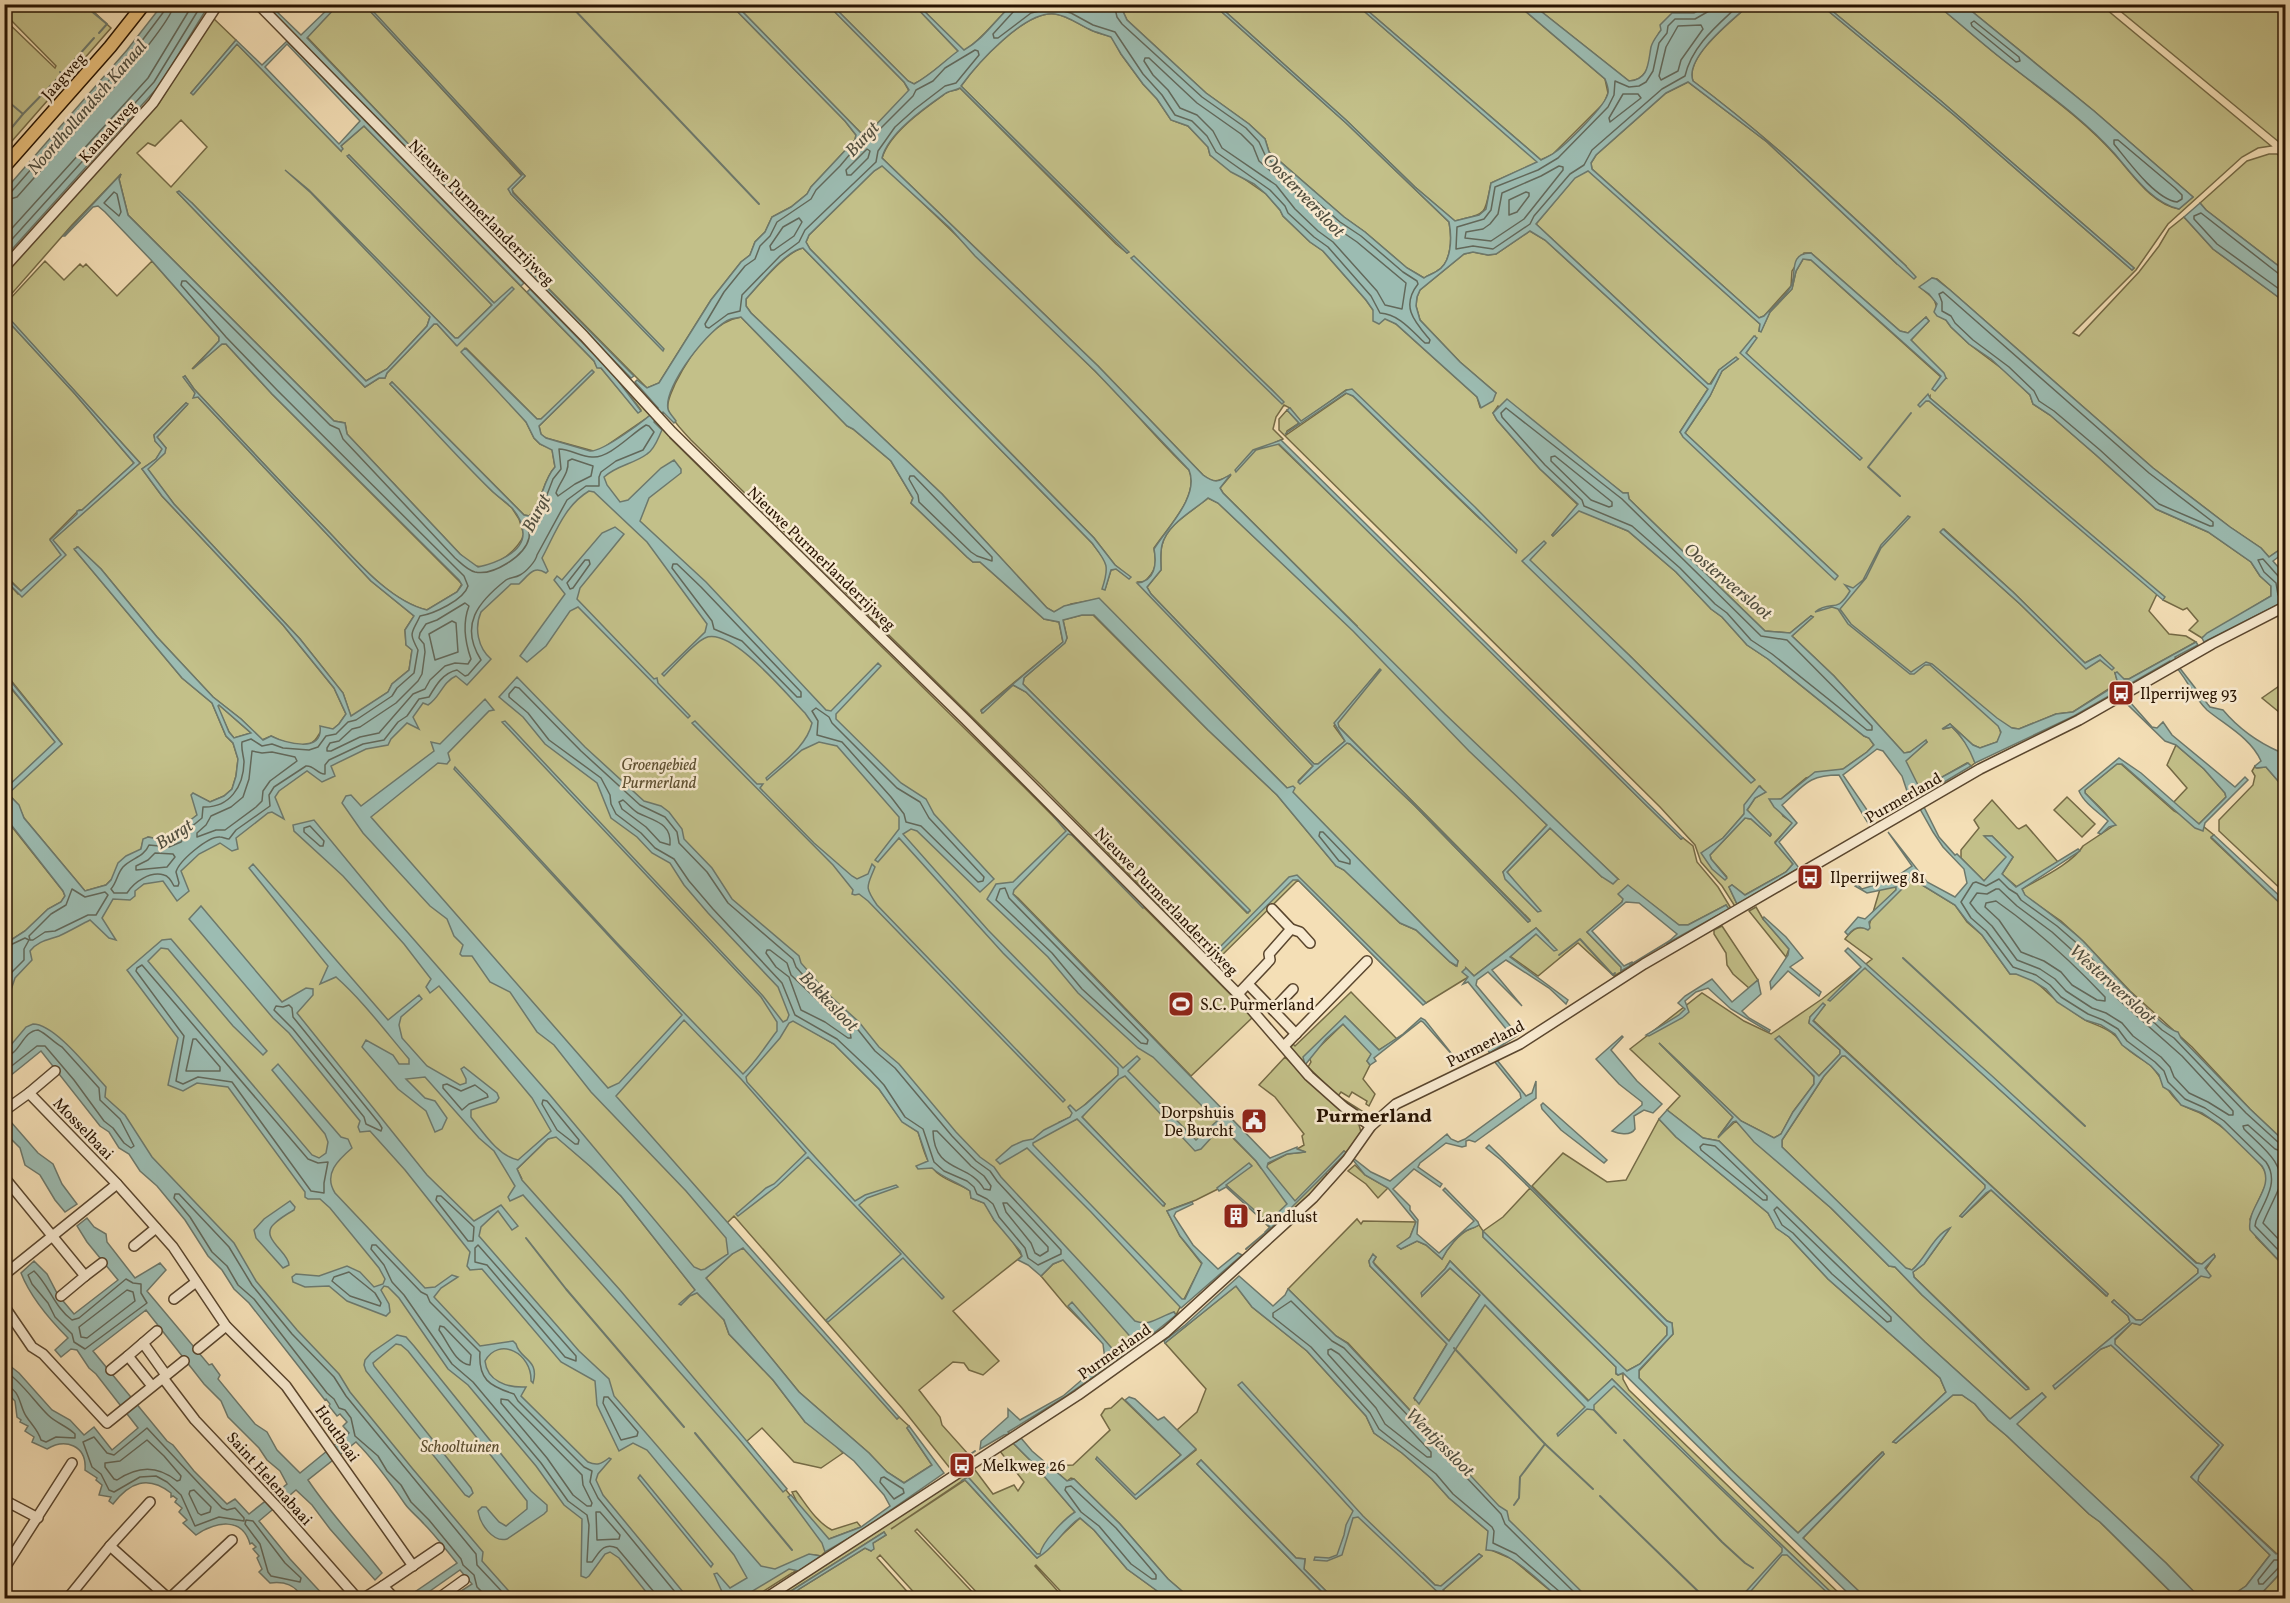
<svg xmlns="http://www.w3.org/2000/svg" width="2290" height="1603" font-family="Vollkorn,serif">
  <style>
    .green { fill: #c3c089; stroke: #756a45; stroke-width: 1.5; fill-rule: evenodd }
    .water { fill: #9cbcb2; stroke: #6d786b; stroke-width: 1.5; fill-rule: evenodd }
    .lines { fill: none; stroke-linecap: round; stroke-linejoin: round }
    .shore { stroke: #62685a; stroke-width: 1.5 }
    .stream { stroke: #6d786b; stroke-width: 2 }
    .minor-casing { stroke: #5a462e; stroke-width: 12 }
    .major-casing { stroke: #271301; stroke-width: 15 }
    .minor { stroke: #f8ead0; stroke-width: 9 }
    .major { stroke: #eac07b; stroke-width: 12 }
    .labels { text-anchor: middle; stroke-width: 5; stroke-linejoin: round; paint-order: stroke }
    .street-label { font-size: 16px; fill: #271301; stroke: #f8ead0 }
    .poi-label { font-size: 16px; fill: #271301; stroke: #f8ead0; text-anchor: start }
    .park-label { font-size: 16px; font-style: italic; fill: #5e5031; stroke: #f8ead0 }
    .water-label { font-size: 18px; font-style: italic; fill: #504e3f; stroke: #f8ead0 }
    .quarter-label { font-size: 20px; font-weight: bold; fill: #271301; stroke: #f8ead0 }
  </style>
  <rect width="100%" height="100%" fill="#f4dfb6"/>
  <filter id="stains"><feTurbulence type="fractalNoise" baseFrequency=".00333" numOctaves="4"/><feColorMatrix values="0 0 0 0 .2 0 0 0 0 .09 0 0 0 0 .02 0 0 0 .5 -.17"/></filter>
  <radialGradient id="worn" r=".72"><stop offset=".6" stop-color="#630" stop-opacity="0"/><stop offset="1" stop-color="#630" stop-opacity=".3"/></radialGradient>
  <g class="green">
    <path d="M5,5H94L91,9L111,28L5,149L4,19L55,68L56,66L5,14Z"/>
    <path d="M332,5H731L845,121L856,135L855,140L811,187L807,194L791,207L772,217L765,232L755,242L750,255L741,262L711,300L659,383L647,388L469,208L307,37L335,8ZM372,11L525,176L512,189L513,192L663,350L511,194L509,189L522,176L371,12Z"/>
    <path d="M736,5H828L904,82L909,91L874,127L861,133Z"/>
    <path d="M832,5H914L959,52C943,62 931,75 914,84L908,81Z"/>
    <path d="M918,5H1012C995,20 984,38 964,51Z"/>
    <path d="M1120,5H1214L1346,123L1449,222C1452,237 1452,263 1437,271C1433,274 1428,275 1424,278L1407,268L1365,232L1344,217L1269,152L1265,139L1249,124L1206,93L1127,20Z"/>
    <path d="M1218,5H1357L1538,162L1491,183C1484,217 1488,212 1455,221L1415,187L1346,120Z"/>
    <path d="M1361,5H1518L1605,79L1608,93L1604,103L1553,154L1541,160Z"/>
    <path d="M1533,5H1708C1695,15 1667,21 1659,33C1648,50 1654,80 1629,81Z"/>
    <path d="M1749,5H1821L1954,115L2132,270L2134,268L1941,101L1825,5H1937C1957,21 1977,39 1997,55C2038,88 2082,117 2117,157C2134,176 2152,204 2179,209L2193,197L2094,111L1964,5H2101L2271,146L2258,148L2242,157L2168,224L2136,270L2073,333L2079,336L2139,272L2159,246L2169,229L2184,217L2213,249L2285,302V546L2269,557L2261,548L2230,527L2153,468L1950,290L1937,279L1932,278L1920,287L1934,299L1940,317L1946,320L1951,327L1969,344L2005,371L2030,395L2033,404L2050,415L2096,455L2156,509L2208,532L2251,562L2260,576L2271,586V596L2202,638L2189,630L2198,621L2187,608L2183,610L2163,600L2164,597L1930,398V396L1926,401H1929L2157,594L2149,611L2169,634L2186,636L2196,642L2129,679H2124L2115,673L2118,683L2073,712L2056,714L2019,729L1999,726L2001,734L1997,742L1980,748L1973,745L1950,724L1943,729L1952,727C1962,737 1972,750 1975,763L1971,766L1967,763L1920,790L1905,761L1927,742L1926,741L1910,752L1904,753L1834,676L1792,636L1813,617L1811,616L1790,633L1765,631L1629,499L1628,493H1623L1592,469L1498,406L1493,413L1497,420L1540,469L1578,505L1552,535L1553,536L1579,510L1628,531L1676,572L1711,609L1722,617L1747,645L1768,659L1864,736L1869,738L1874,745L1867,752L1843,769L1806,778L1781,799L1775,800L1783,816L1793,823L1775,842L1793,864L1786,872L1745,895L1732,885L1729,887L1737,904L1780,880L1736,908L1722,886L1701,862L1695,845L1660,807L1279,430V419L1287,410L1299,423L1287,431L1286,435L1347,393L1353,396L1481,520L1352,390H1346L1301,422L1290,408L1284,405L1276,417L1273,429L1283,439L1276,442L1424,585L1647,806L1681,839L1683,838L1693,846L1697,862L1718,887L1732,910L1696,927L1728,909L1726,905L1688,925H1679L1628,886L1622,902L1587,932L1622,968L1621,971L1633,965L1614,976L1578,943L1538,976L1510,956L1536,934L1549,941L1536,928L1474,976L1466,968L1468,977L1465,979L1426,1003L1384,966L1298,880L1213,964L1214,961L1041,785L691,440C684,432 672,421 668,410C666,401 672,392 675,384C688,358 710,322 741,317L847,426L853,429L891,461L913,498L911,503L967,557L973,562H980L1044,619L1059,622L1063,642L981,710L982,713L1013,685L1026,692L1247,913L1250,911L1023,684L1024,678L1065,642L1067,638L1063,620L1082,615H1093L1208,730L1277,795L1336,866L1344,870L1400,923L1416,930L1450,962L1456,966L1458,961L1292,792L1294,788H1287L1099,599L1071,604L1054,612L1047,608L942,494L751,313L746,306V299C759,285 785,252 803,248L1092,543L1108,564L1105,589L1111,570L1116,569L1129,578L1130,577L1115,565L1094,538L810,249L806,242L809,235L874,171L882,165C955,232 1024,302 1095,371C1128,403 1156,439 1189,470C1200,496 1167,528 1154,548C1157,565 1156,571 1144,582H1138L1313,766L1298,781L1347,743L1350,744L1415,806L1528,922L1530,920L1339,727L1337,723L1380,669L1334,726L1345,741L1318,764H1314L1151,594L1147,587L1161,570C1161,562 1160,553 1162,545C1167,524 1193,511 1208,498L1218,503L1353,630L1357,626L1223,493L1220,488L1231,475C1218,481 1215,484 1203,475L1098,366L882,158C890,132 925,108 946,93C951,90 955,91 960,88L1116,244L1127,253L1128,252L961,86C977,64 1025,10 1055,14C1068,16 1078,24 1089,29C1096,33 1104,34 1112,37L1121,54L1143,84L1157,99L1171,120L1188,126L1208,147L1210,155L1266,194L1280,210L1283,216L1310,242L1323,251L1366,300L1373,310L1396,324L1477,397L1480,407L1496,393L1460,362L1420,320L1416,306L1417,297L1420,290L1464,254L1473,252L1488,255L1496,254L1530,231L1545,240L1708,389L1680,432L1838,576L1685,433L1710,396L1722,371L1738,359L1735,358L1719,370L1710,384H1708L1536,224L1575,177L1588,170L1760,324L1759,331H1761L1770,312L1792,289L1796,271L1803,259L1811,260L1941,377L1946,378L1911,340L1929,321L1926,317L1908,333L1900,331L1811,253H1804L1792,271L1791,286L1764,316L1759,318L1592,169L1591,163L1596,155L1666,93L1688,82L1767,142L1897,264L1905,265C1836,201 1768,137 1693,81C1684,57 1734,19 1749,5ZM1134,257L1272,390L1283,402L1132,258ZM1755,336L1756,338L1746,353L1860,460L1741,353ZM1944,529L2013,592L2085,663L2100,655L2112,669L2100,660L2086,668L2020,604L1941,533ZM1566,595L1629,655L1755,780L1625,659ZM1441,720L1537,804L1618,879L1602,877L1550,828L1507,872L1538,912L1506,879L1503,872L1547,825ZM1760,786L1765,792L1755,798L1747,810L1771,835L1770,836L1751,819L1745,818L1710,855L1711,859L1727,877L1702,853L1723,838L1744,814Z"/>
    <path d="M2113,5H2285V147Z"/>
    <path d="M212,17L236,40L191,93L194,94L237,44L341,151V146L364,126L594,361L597,367L601,368L638,412L641,410L613,374L620,379L651,415L597,452L546,438L541,435L539,426L594,372L541,419H537L466,348L526,422L534,438L540,444L552,449L555,467C542,481 543,502 529,516L524,515L392,382L390,384L492,491L512,508L519,519L524,535C517,550 494,571 476,566C470,564 464,558 460,554L347,434L345,423L334,421L128,215L119,179L121,174L72,225L7,299L8,301L45,261L64,280L80,264L83,267L86,264L117,296L152,261L219,337V341L192,369L222,344H226L272,394L462,584L457,592L427,610C389,601 354,558 327,530C282,484 238,436 194,389L185,376L184,377L198,397L371,581L414,616L405,630L406,645L412,650L409,670L392,684L388,692L351,717L343,693L300,639L174,504L147,469L166,448L157,437L187,405L186,403L154,435L155,441L163,449L156,459L142,469L162,496L283,625L334,688L346,714L339,724L333,729L324,728C319,732 319,736 315,740C305,751 282,742 271,736L262,740L241,719L213,697L157,637L101,569L77,547L75,550L182,678L212,703L226,736L233,743L238,759L236,776L232,789L224,796L210,802L194,794L197,815C173,835 185,844 148,837L143,841L141,849L106,885L85,891L24,818L18,805L8,793L62,744L5,673V584L7,582L18,594H24L65,555L52,540L140,463L8,318L6,319L75,394L134,463L82,510H79L50,539L62,555L21,591L6,576L5,580L4,427L9,432L11,430L4,420L5,272L159,103ZM181,120L207,147L171,187L137,153L148,143L155,146ZM349,155L494,303L505,298L456,345L437,324H434L387,373L385,378H379L365,387L177,192L192,203L366,381L387,369L427,326L430,317L335,217L455,338H458L492,305L348,157Z"/>
    <path d="M2269,154H2277L2285,159V271L2206,210L2200,203L2247,161Z"/>
    <path d="M656,419L669,432L670,438L1024,787L1253,1017L1191,1076L1018,898L1013,894L1007,899L1225,1120L1220,1125L1256,1161L1261,1168L1287,1154L1305,1152L1297,1149L1304,1145L1302,1136L1304,1134L1275,1097L1259,1085L1285,1057L1333,1104L1359,1125L1361,1132L1346,1153L1344,1151L1325,1172L1327,1175L1310,1194L1272,1230L1226,1185L1196,1200L1167,1211L1180,1236L1202,1264L1176,1315L1174,1312L1137,1333L1139,1345L1120,1360L1066,1306L1041,1276L1053,1264L1067,1258L804,1003L807,1028L834,1044L879,1089L902,1121L918,1132C923,1147 926,1165 940,1175C949,1182 961,1184 970,1191L971,1198L984,1203L988,1208L994,1220L1009,1236L1022,1256L953,1311L999,1361L983,1375L969,1370L964,1363L953,1362L919,1390L940,1417L942,1425L969,1455L949,1467L902,1408L734,1216L725,1225L897,1419L899,1417L909,1426L907,1428L932,1465L904,1483L887,1472L869,1453L799,1392L706,1278L732,1254H728L696,1280L560,1125L511,1170L522,1179L517,1169L548,1139L556,1136L591,1167L621,1196L700,1296L713,1307L724,1320L729,1334L773,1380L805,1422L830,1440L843,1453L821,1468L794,1462L762,1428L747,1441L794,1500L797,1502L792,1492L796,1491C806,1504 816,1522 832,1530L857,1522L861,1527L829,1539L825,1549V1552L821,1556L815,1555L795,1571H799L792,1573L753,1598H506L44,1036L5,1066V956L395,711L530,555L580,475L662,429L653,422ZM1118,1075L1082,1117L1165,1204L1164,1206L1081,1121L1077,1119L1066,1124L1060,1122L1071,1117Z"/>
    <path d="M4,680L56,742L5,789H4Z"/>
    <path d="M2285,682V717L2262,698Z"/>
    <path d="M219,705L251,733L234,738L229,732L217,706Z"/>
    <path d="M2176,745L2204,769L2225,793L2226,797L2199,824L2173,803L2187,788L2167,765Z"/>
    <path d="M2117,764H2121L2174,811L2204,827L2214,835L2211,838L2285,908V1142L2250,1109L2192,1047L2130,991L2084,942L2061,921L2025,896L2022,889C2039,879 2073,863 2083,846L2113,826C2109,814 2095,803 2085,793V790Z"/>
    <path d="M2255,766L2257,768L2266,767L2285,789V893L2219,831V820L2253,785L2255,776L2252,771Z"/>
    <path d="M2067,797L2095,824L2082,837L2054,810Z"/>
    <path d="M1992,800L2017,828L2019,829L2026,825L2058,862L2017,887L2002,874L2013,857L1992,836H1985L2007,857L1984,881L1961,858V850L1979,828L1974,820Z"/>
    <path d="M4,807L8,822L63,891L65,896L61,902L48,909L25,931L5,944Z"/>
    <path d="M1909,882L1919,883L1955,905L1967,922L1982,935L2010,974C2033,972 2044,992 2060,1003C2069,1009 2078,1016 2087,1021C2096,1025 2104,1027 2112,1033C2117,1036 2120,1042 2124,1046C2132,1054 2142,1059 2150,1065C2162,1076 2167,1094 2181,1104C2187,1109 2195,1110 2202,1114C2223,1125 2253,1152 2266,1172L2267,1182L2250,1219L2256,1237L2285,1267V1552L2277,1554L2198,1481V1476L2223,1445L2114,1344L2115,1340L2132,1323L2140,1325L2201,1276L2215,1256L2213,1255L2202,1264L2197,1263L1868,966V970L2198,1269V1273L2142,1320H2136L2114,1300L2112,1302L2128,1316L2130,1322L2053,1386L2101,1349L2111,1345L2219,1445L2191,1477L2270,1555L2246,1586L2228,1598H2200L2166,1563L2016,1424L2045,1397L2042,1393L2010,1419L1925,1342L1719,1141L1703,1138L1667,1110L1680,1096L1630,1049L1702,993L1744,1021L1771,1034L1822,999L1872,959L1845,939C1852,930 1857,925 1868,929L1880,889L1896,886V890L1877,909ZM1823,1004L1825,1005L1813,1020L2108,1294L2106,1296L1991,1190L1962,1217L1960,1216L1986,1188L1985,1185L1845,1056H1842L1824,1076L1782,1140V1147L1905,1268L1912,1270C1927,1258 1935,1241 1950,1228L1924,1264L1913,1272L1914,1277L2029,1388L1922,1295L1895,1267L1889,1266L1831,1208L1755,1142L1736,1121L1718,1137L1733,1117L1659,1043L1741,1121L1774,1138L1781,1134L1793,1112L1814,1084V1077L1779,1036L1819,1076L1840,1054V1050L1809,1023L1810,1017Z"/>
    <path d="M1756,907L1763,919L1789,949L1786,957L1749,911Z"/>
    <path d="M1722,926L1758,980L1749,988L1733,974L1727,965L1726,953L1714,934V930Z"/>
    <path d="M1351,992L1397,1039L1379,1050L1345,1016L1304,1064L1292,1050L1291,1047L1293,1044L1295,1046Z"/>
    <path d="M1343,1024L1372,1054L1367,1061L1370,1065L1363,1079L1375,1094L1369,1106L1366,1104L1367,1101L1352,1092L1349,1097L1341,1092L1338,1096L1362,1111L1361,1113L1338,1096L1308,1067L1311,1062L1309,1057Z"/>
    <path d="M1659,1119L1676,1137L1768,1213L1777,1228L1789,1237L1828,1279L1940,1378L1946,1392L1893,1442L1896,1443L1953,1395H1962L1975,1404L1988,1420L2007,1436L2089,1514L2100,1522L2174,1595L2181,1598H1866L1803,1538L1884,1454L1882,1452L1798,1533L1731,1470L1639,1378V1371L1673,1334L1672,1323L1667,1321L1532,1186L1563,1153L1607,1182L1626,1180Z"/>
    <path d="M1355,1165L1365,1175L1388,1188L1378,1198L1366,1184L1348,1171Z"/>
    <path d="M1530,1188L1667,1327V1335L1640,1364L1627,1371L1619,1365L1483,1232V1237L1616,1367V1374L1618,1375L1623,1373V1379L1629,1390L1844,1598H1837L1753,1518L1836,1598H1576L1400,1424L1409,1409L1348,1343L1336,1336L1288,1289L1357,1219L1361,1224L1363,1221L1416,1222L1410,1237L1398,1247L1401,1249L1417,1241L1426,1245L1442,1259C1447,1249 1459,1233 1470,1229C1473,1228 1476,1227 1479,1225L1483,1231L1503,1217ZM1373,1255L1376,1257L1373,1262L1449,1341L1480,1295L1450,1268L1422,1296V1293L1445,1269L1450,1261L1589,1401L1612,1379L1672,1440L1612,1383L1590,1405L1482,1300L1415,1400L1414,1398L1447,1344L1370,1266L1369,1261Z"/>
    <path d="M1236,1286L1252,1307L1307,1351L1366,1416L1374,1433L1402,1453L1432,1479L1449,1498L1488,1531L1491,1550L1512,1559L1559,1598H1448L1443,1590L1482,1556L1479,1554L1441,1586L1435,1585L1423,1573L1421,1575L1444,1598H1333L1304,1569L1305,1559L1296,1558L1201,1460L1197,1464L1328,1598H1190L1168,1579L1120,1524L1074,1479L1071,1478L1067,1481L1050,1466L1073,1465L1110,1430L1101,1415L1105,1409L1111,1408L1122,1398L1181,1455L1135,1496L1097,1458L1096,1459L1136,1499L1196,1450L1177,1430L1197,1412L1206,1389L1165,1343Z"/>
    <path d="M1011,1441L1032,1462L1075,1512L1040,1554H1037L968,1477L891,1529L965,1480L1037,1558L1080,1518L1094,1530L1127,1569L1167,1598H1067L1036,1565L1035,1566L1064,1598H982L917,1529L915,1531L978,1598H919L880,1555L877,1558L913,1598H793L791,1596L799,1589L865,1548L871,1551L873,1543L886,1535L884,1532L780,1598H771L958,1478L975,1470L993,1494L1014,1485L1018,1491L1024,1482L999,1450Z"/>
    <path d="M2285,1568V1598H2250L2259,1596Z"/>
  </g>
  <g class="water">
    <path d="M162,5H209L159,86L5,257V190L127,50Z"/>
    <path d="M266,5H270L301,35L332,5L335,8L307,38L466,204L463,206L457,201Z"/>
    <path d="M731,5H736L861,133L874,127L909,90L904,82L828,5H832L908,81L914,84C931,75 943,62 958,51L914,5H918L964,50C984,39 995,20 1012,5H1120L1127,20L1206,93L1249,124L1265,139L1269,152L1344,217L1365,232L1407,268L1424,278C1428,275 1433,274 1437,271C1452,263 1452,237 1449,222L1346,123L1214,5H1218L1346,120L1415,187L1455,221L1479,215L1486,209L1491,183L1537,162L1357,5H1361L1541,160C1545,158 1550,156 1554,153C1565,145 1606,106 1608,93C1609,89 1607,84 1605,79L1518,5H1533L1629,81C1649,80 1648,63 1651,47C1653,40 1657,36 1661,30L1660,25L1672,13H1694L1708,5H1749C1734,19 1684,57 1693,81C1768,137 1836,201 1905,265L1916,277L1914,279L1897,264L1767,142L1688,82L1666,93L1596,155L1591,163L1592,169L1759,318L1764,316C1770,310 1789,292 1791,286C1797,274 1788,253 1811,253L1900,331L1908,333L1926,317L1929,321L1911,340L1944,373L1946,378L1935,391L1932,389L1941,376L1811,260L1803,259L1796,271L1792,289L1770,312L1761,332L1759,331L1760,324L1588,171L1575,178L1536,224L1708,384H1711L1719,370L1736,357L1738,359L1722,371L1710,396L1685,433L1838,576L1835,580L1683,437L1680,432L1708,389L1545,240L1530,231L1496,254L1488,255L1473,252L1464,254L1420,290L1417,297L1416,306L1420,320L1460,362L1496,393L1493,401L1481,408L1477,397L1396,324L1385,319L1379,324L1373,321V310L1366,300L1323,251L1310,242L1283,216L1280,210L1266,194L1254,184L1231,172L1210,155L1208,147L1188,126L1171,120L1157,99L1143,84L1121,54L1111,37C1104,34 1096,33 1089,29C1078,24 1068,16 1055,14C1025,10 977,64 961,86L1129,252L1127,253L960,88C955,91 951,90 946,93C926,107 888,133 882,158L1098,366L1203,475C1215,484 1219,482 1231,474L1220,488L1223,493L1445,714L1618,879L1613,884L1602,877L1550,828L1507,872L1541,911L1538,912L1505,879L1503,872L1547,825L1469,751L1353,631L1218,503L1208,498C1193,511 1167,524 1162,545C1160,553 1161,562 1161,570L1147,587L1151,594L1314,764H1318L1345,741L1334,723L1380,669L1381,670L1338,723L1339,727L1530,921L1528,922L1415,806L1350,744L1347,743L1300,784L1298,782L1313,766L1137,583C1155,581 1157,564 1154,549C1167,528 1200,496 1189,470L1095,371L975,256L950,228L882,166L874,171L809,235L806,242L810,249L1094,538L1115,565L1131,577L1129,579L1116,569L1111,570L1105,590L1102,589C1110,565 1107,563 1092,543L803,248C785,251 759,285 746,299V306L751,313L942,494L1047,608L1054,612L1064,606L1099,598L1287,788L1293,786L1295,788L1293,792L1458,961L1457,966L1450,962L1416,930L1400,923L1344,870L1336,866L1277,795L1208,730L1094,615H1082L1063,620L1067,638L1065,643L1024,678L1023,684L1250,910L1248,913L1026,692L1013,685L983,713L981,711L1063,642L1059,622L1044,619L980,562H973L967,557L911,503L913,498L891,461L853,429L847,426L741,317C738,318 735,318 731,319C710,326 663,387 668,409C669,413 674,418 676,421L674,423L663,412L654,422L662,430C658,438 655,449 647,454C634,464 617,465 604,477L607,485L620,502L628,500L661,468L674,460L681,469V473L649,498L640,521L706,582L826,710L831,711L878,663L881,666L836,714V719L901,783L926,799L934,814L994,879L980,892L917,831L911,829L903,834L988,930L1123,1068L1137,1056L1140,1059L1128,1071L1196,1140L1217,1121L1153,1057L1138,1048L1078,993L1048,957L987,899L996,884L1013,882L1066,831L1054,817L1055,815L1145,905L1143,908L1072,835L1068,834L1014,890L1013,894L1270,1158L1297,1147V1149L1306,1152L1287,1154L1268,1163L1267,1167L1295,1201L1344,1151L1371,1172L1390,1181L1447,1134L1451,1139L1458,1142L1465,1139L1521,1098L1520,1093L1494,1061L1487,1048L1506,1038L1507,1030L1468,982L1463,984L1468,977L1462,972L1466,968L1474,976L1536,928L1557,950L1554,951L1536,934L1510,957L1568,1000L1566,1004L1549,988L1506,960L1492,970L1522,1006L1488,972L1477,980L1476,985L1518,1035L1493,1051L1497,1060L1526,1096L1532,1093L1536,1081V1098L1475,1142L1469,1140L1466,1141V1146L1462,1147L1446,1143L1420,1163L1418,1167L1442,1184L1440,1187L1414,1169L1393,1189L1410,1206V1210L1418,1220L1417,1234L1439,1253L1474,1221L1443,1190L1445,1188L1478,1222L1479,1225C1476,1227 1473,1228 1470,1229C1459,1233 1447,1249 1442,1259L1426,1245L1417,1241L1401,1249L1397,1246L1410,1237L1416,1222L1388,1188L1365,1175L1353,1160L1344,1155L1266,1233L1265,1232L1270,1227L1226,1187L1219,1191L1217,1188L1249,1163L1252,1166L1226,1185L1268,1222L1287,1204L1256,1161L1222,1126L1201,1149L1195,1151L1125,1076L1119,1079L1082,1117L1165,1204L1163,1206L1077,1119L1033,1143V1145L1182,1299H1185L1202,1263L1180,1236L1167,1211L1192,1202L1193,1204L1176,1212L1174,1216L1193,1245L1218,1269L1238,1253L1242,1255L1181,1308L1091,1212L1027,1148L1000,1164L996,1160L1012,1146L1023,1141L1033,1139L1044,1130L1070,1117L1072,1113L1068,1107L1070,1105L1076,1111L1086,1104L1118,1075V1068L1003,953L899,838L878,862L875,860L899,829V817L837,746L819,742L802,750L767,780L766,778C782,763 807,746 812,723L805,713C787,695 731,626 705,638C695,642 673,667 664,676L662,674L705,632L707,624L647,542L594,492L589,491C564,506 555,534 542,558L548,571L546,573C533,565 529,575 519,584H511L481,612C474,628 478,648 491,659L467,685L456,676C442,682 440,698 428,705L423,703L413,717L419,729L407,723L391,739L388,745L366,749L331,766L335,776L322,782L307,771L279,791L275,797L284,819L272,812L268,813L236,838L238,849L232,851L220,843L199,854L181,871L189,891L177,901L163,881L144,884L135,891V896L130,900L113,899L102,918L116,940L109,938L90,920C80,925 70,931 59,936C48,940 38,941 30,951L32,960L15,978L8,999H5V944L25,931L48,909L61,902L65,896L63,891L5,817L7,812L5,807V789L55,742L5,680L4,673L62,744L8,794L19,805L24,818L85,891L106,885L111,880L118,863L126,856L141,849L143,839L148,837L168,841L179,836L185,824L197,815L191,795L193,793L210,802L224,796L232,789L236,776L238,759L233,743L226,736L212,703L182,678L74,549L78,547L101,569L157,637L213,697L241,719L263,740L271,736C285,743 324,754 320,726L333,729L339,724L346,714L334,688L283,625L162,496L142,469L156,459L162,449L155,441L154,435L186,403L188,404L157,437L166,448L165,453L148,469L174,504L300,639L343,693L351,716L388,692L392,684L409,670L412,650L406,645L405,630L414,616L371,581L198,397L193,398L195,393L183,377L185,376L194,389C238,436 282,484 327,530C354,558 389,601 427,610L457,592L462,585L459,580L272,394L226,344H222L193,369L219,341V337L152,261L105,212L98,206L93,207L65,236H63L121,174L119,179L128,215L334,421L345,423L347,434L460,554L478,567C493,564 524,553 523,533C523,525 518,515 512,508C506,502 498,497 491,490C456,456 424,419 390,384L392,382L524,515L530,516C543,502 542,481 555,467L552,450L540,444L534,438L526,422L461,352L465,348L537,419H541L592,370L594,372L539,426L541,434L546,438L590,451C603,452 647,419 658,408L635,382L637,380L647,388L659,383L711,300L741,262L750,255L755,242L765,232L772,217L791,207L807,194L811,187L855,140L856,135L845,121ZM219,705L251,733L234,738L229,732L218,706Z"/>
    <path d="M1821,5H1825L1941,101L2134,268L2132,270L1954,115Z"/>
    <path d="M1937,5H1964L2094,111L2193,197L2179,209C2151,202 2132,174 2114,153C2080,115 2037,87 1997,55C1977,39 1957,21 1937,5Z"/>
    <path d="M372,10L525,176L512,189L513,193L664,349L663,351L511,194L508,189L522,175L371,12Z"/>
    <path d="M236,40L262,65L287,41L524,283L521,286L364,126L341,146L343,149L341,151L237,44L193,95L191,93ZM287,44L360,121L339,144L265,67Z"/>
    <path d="M349,155L494,303L512,287L514,289L457,346L437,324H434L387,373L385,378H379L365,387L177,192L179,191L192,203L366,381L387,369L427,326L430,317L311,193L285,170L309,190L455,338H458L492,305L347,156Z"/>
    <path d="M2200,203L2206,210L2285,271V302L2213,249L2184,217Z"/>
    <path d="M469,208L631,373L634,376L631,378L475,219L467,210Z"/>
    <path d="M1134,256L1272,390L1284,402L1282,404L1131,258Z"/>
    <path d="M1932,278L1936,279L1950,290L2153,468L2230,527L2261,548L2269,557L2285,546V552L2273,561L2285,575V601L2204,642L2202,638L2207,633L2271,596V586L2260,576L2251,562L2208,532L2156,509L2096,455L2050,415L2033,404L2030,395L1991,359L1969,344L1951,327L1946,320L1937,316L1934,312L1937,304L1929,294L1919,287Z"/>
    <path d="M530,289L613,374L641,411L638,413L601,368H597L594,361L527,292Z"/>
    <path d="M8,317L140,463L53,540L66,555L22,597L7,582L5,584V577L21,591L61,555L50,540L77,514V511L82,510L134,463L75,394L6,319Z"/>
    <path d="M1754,336L1757,338L1746,353L1862,458L1860,460L1740,353Z"/>
    <path d="M1352,389L1475,507L1517,550L1516,553L1353,396L1346,393L1285,434L1299,423L1287,410L1290,408L1301,421L1347,390Z"/>
    <path d="M1928,394L1930,398L2165,597L2163,600L1929,401H1926L1920,407L1918,405Z"/>
    <path d="M1507,399L1623,493H1628L1629,499L1765,631L1790,633L1811,616L1813,617L1792,636L1834,676L1904,753L1910,752L1926,740L1927,742L1906,761L1920,789L1968,763L1971,766L1919,797L1939,837L1955,855L1957,854L1984,881L2006,857L1984,836H1992L2013,857L2002,874L2016,887L2078,849L2080,851L2022,889L2025,895C2045,910 2065,924 2083,941C2100,958 2160,1029 2178,1032L2181,1038L2250,1109L2285,1142V1267L2250,1230C2246,1207 2276,1188 2262,1166L2220,1125L2202,1113L2181,1105L2170,1091L2163,1087L2159,1075L2151,1066L2122,1045L2115,1034L2101,1025L2085,1020L2057,1002L2046,989L2033,981L2016,974H2010L1982,935L1967,921L1955,905L1919,883L1909,882L1869,922L1870,928L1868,930C1860,925 1854,927 1848,935L1845,932L1858,917L1865,919L1896,890V887L1867,893L1855,886L1857,884L1862,889L1891,880L1912,866L1888,832L1927,882L1955,897L1967,883L1964,869L1943,847L1933,832L1916,802L1908,794L1902,776L1883,751L1877,749L1843,775L1876,823H1868L1839,775C1807,775 1804,786 1782,805L1797,823L1779,842L1799,868L1737,904L1729,887L1732,885L1745,895L1786,872L1793,864L1775,843L1792,823L1774,807L1769,799H1781L1815,772L1843,769L1867,752L1874,745L1869,738L1864,736L1768,659L1747,645L1722,617L1711,609L1676,572L1628,531L1579,511L1553,536L1552,535L1578,504L1540,469L1497,420L1493,413Z"/>
    <path d="M1281,440L1683,838L1681,839L1647,806L1279,444L1256,450L1236,472L1235,470L1253,450Z"/>
    <path d="M1908,516L1910,517L1881,548L1866,578L1840,609L1851,624L1911,672L1926,662L1932,664L1997,718L2012,728L2019,729L2056,714L2073,712L2118,684L2115,673L2117,672L2124,679H2129L2196,642L2198,645L2175,657L2179,667L2210,707L2223,710C2239,729 2257,742 2280,752L2285,749V789L2266,767L2256,768L2255,766L2261,761C2251,738 2225,725 2207,710C2192,696 2185,673 2170,661L2074,716L1975,763C1970,750 1963,737 1952,727L1942,729L1950,724L1973,745L1980,748L1997,742L2001,732L1998,726L1930,665H1925L1914,674H1910L1848,624L1838,609L1832,607L1815,612C1832,599 1836,615 1850,591L1845,585L1853,588L1863,580L1881,545Z"/>
    <path d="M615,527L624,534L580,588L577,599L654,679L657,678L658,683L690,716L688,718L578,607L570,611L546,646L527,662L520,656L565,594L554,580L557,576L562,580L602,533Z"/>
    <path d="M1943,529L2013,592L2085,663L2100,655L2114,668L2112,670L2100,660L2086,669L2084,667L2020,604L1940,532Z"/>
    <path d="M1544,541L1546,543L1530,560L1629,655L1755,780L1751,783L1522,561Z"/>
    <path d="M517,677L585,747L644,801L661,806L669,812L682,829L684,839L712,868L732,899L799,956L801,963L828,994L859,1022L879,1047L899,1064L956,1132L980,1157L994,1167L1001,1177L1135,1321C1150,1327 1160,1316 1174,1312L1176,1315L1139,1345L1063,1398L1008,1432L1010,1434L1004,1435L980,1449L981,1441L1008,1417V1409L1020,1420L1063,1396L1105,1360L1103,1344L1068,1306L1072,1302L1116,1353L1135,1342L1063,1260L1053,1264L1041,1276L1028,1265L1018,1260L1022,1256L1020,1251L994,1220L984,1203L971,1198L970,1191C958,1182 944,1179 932,1168L918,1169L916,1166L928,1161L918,1132L902,1122L879,1089L834,1044L793,1021L789,1023L780,1038L746,1077L747,1082L855,1201L865,1195L896,1185L898,1187L867,1198L859,1205L944,1297L942,1299L903,1258L828,1322L826,1320L901,1254L808,1157L777,1186L738,1216L736,1214L766,1188L774,1184L806,1153L741,1079L684,1020L616,1096L899,1417L897,1419L743,1248L732,1254L706,1278L799,1392L869,1453L887,1472L904,1483L932,1465L907,1428L909,1426L944,1473L858,1533L825,1552L822,1543L788,1497L791,1495L829,1539L861,1527L890,1506L884,1495L854,1461L805,1422L773,1380L729,1334L724,1320L697,1293L690,1296L681,1305L679,1304L695,1290L621,1196L591,1167L556,1137L548,1139L517,1169L522,1180L620,1290L787,1489L783,1492L738,1438L523,1195L510,1201L508,1197L515,1186L494,1151L479,1138L425,1077L406,1079L425,1098L435,1101L447,1118L442,1129L435,1132L426,1111L398,1089L362,1047L366,1040L393,1055L399,1064H409V1059C385,1031 364,1002 336,977L320,984L328,966L249,868L253,864L388,1020L419,995L422,999L401,1017L399,1025L402,1038L427,1066L460,1085L466,1083V1079L461,1069L464,1067L497,1093L499,1098L496,1102L471,1110V1117C483,1132 498,1156 518,1160L551,1131L532,1098L439,986L430,993L426,987L431,979L404,944L343,876L294,831L293,825L314,820L388,910L550,1095L694,1267L701,1270L705,1269L728,1254L726,1238L686,1191L591,1092L554,1045L537,1032L510,992L490,982L472,956H462L460,954L463,945L454,936L447,919L430,906L363,833L342,803L346,796L351,795L361,806L434,751L431,742L440,744L485,699L494,710L489,711L448,753L450,760L447,764L438,763L371,817L608,1088L619,1083L682,1015L454,769L455,767L617,943L743,1074C756,1062 766,1045 777,1031V1022L761,997L502,722L505,721L763,996L783,1022L787,1020L789,1015L778,987L708,913L684,885L670,863L652,853L637,837L611,818L597,783L545,744L523,717L499,697Z"/>
    <path d="M2129,701L2152,727L2157,728L2163,722L2172,735L2235,787L2245,777L2248,780L2205,823L2203,831L2195,828L2122,764H2117L2085,790V793L2116,825L2109,827L2101,834L2098,833L2108,821C2098,812 2084,803 2079,791L2119,758L2141,773L2199,824L2226,797L2225,793L2204,769L2176,745L2165,741L2126,703Z"/>
    <path d="M695,721L757,784H763L760,788L814,843L852,876L857,879L868,874L872,864L875,867C867,887 864,886 877,905L1065,1100L1063,1102L868,901L859,894L855,895L852,894L853,890L833,865L692,723Z"/>
    <path d="M1759,786L1766,792L1755,798L1747,810L1771,834L1770,836L1751,819L1745,818L1710,855L1711,859L1727,878L1725,880L1712,869L1701,853L1723,838L1744,814V805Z"/>
    <path d="M2214,835L2285,901V908L2211,837Z"/>
    <path d="M1297,875L1426,1003L1423,1005L1298,880H1293L1214,958L1203,956L1140,892L1141,888L1204,953L1213,954L1289,877Z"/>
    <path d="M1628,885L1679,925H1688L1726,905L1729,909L1666,944L1677,934L1639,903L1626,902L1592,931L1624,966L1632,962L1633,964L1621,971V967L1587,932L1622,902L1623,899L1618,894Z"/>
    <path d="M201,906L282,1002L306,988L313,989V995L297,1013L427,1175L474,1221L501,1205L518,1226L512,1230L498,1211L481,1227L479,1236L579,1351L609,1379L614,1396L761,1566L775,1569L809,1554L821,1556L799,1571L789,1569L741,1598H721L723,1594L714,1574L717,1573L730,1588L747,1578L734,1555L647,1450L633,1443L619,1451L597,1405L595,1381L561,1362L482,1269L470,1270L467,1266L470,1252L405,1170L370,1131L360,1132L358,1127L360,1121L289,1033L273,1018L189,919Z"/>
    <path d="M1764,917L1786,937L1803,958L1790,967L1821,992L1819,996L1788,971L1771,989L1770,982L1788,955L1789,949L1763,919Z"/>
    <path d="M171,939L267,1051L263,1055L233,1026L168,949L161,948L148,961L312,1155L319,1158L326,1153L328,1142L325,1134L272,1070L278,1064L341,1137L348,1139L352,1148C338,1160 323,1174 335,1193L425,1288L435,1287L452,1275L458,1277L441,1288L434,1297L480,1346L513,1341L516,1344C520,1360 540,1359 533,1383L531,1381C532,1353 499,1336 485,1361C487,1381 507,1388 526,1387L521,1396L588,1462C597,1466 601,1464 609,1458L611,1459L598,1474L596,1480L603,1495L688,1598H651L619,1558L610,1552L605,1554L589,1576L586,1578L581,1576L582,1519L564,1505L536,1466L468,1385L448,1369L399,1298L388,1287L384,1286L381,1290L389,1304L390,1312L386,1316L347,1301L329,1286L305,1287L293,1282L292,1277L296,1274L319,1276L347,1266L360,1272L374,1287L383,1284L385,1279L379,1268L330,1208L320,1199H308L305,1197V1192L228,1087L197,1083L183,1091L168,1085L178,1038L127,970L162,940Z"/>
    <path d="M1848,948L1991,1075L2196,1263L2202,1264L2214,1254L2215,1257L2205,1268L2211,1276L2209,1278L2201,1276L2140,1325L2132,1323L2115,1339V1344L2223,1445L2199,1476L2198,1481L2276,1554L2285,1552V1568L2259,1596L2228,1598L2246,1586L2270,1555L2191,1477L2219,1445L2111,1345L2101,1349L2055,1389L2053,1386L2130,1322L2128,1316L2112,1302L2114,1300L2136,1320H2142L2198,1273V1269L1867,970L1865,968L1830,1001L1828,1000L1861,967L1845,951Z"/>
    <path d="M1712,979L1732,1002L1758,980L1761,994L1742,1011L1749,1018L1770,1030L1769,1032L1731,1009L1708,988L1696,992L1685,1001L1689,1012L1682,1018L1649,1036L1646,1035L1679,1015L1685,1009L1678,1003L1685,996Z"/>
    <path d="M1823,1003L1825,1005L1813,1021L2108,1294L2107,1296L1991,1190L1986,1193L1962,1217L1960,1216L1985,1188V1185L1845,1056H1842L1824,1076L1782,1140V1147L1906,1268L1912,1270C1926,1258 1934,1235 1950,1228L1924,1264L1913,1272L1914,1277L2029,1389L2026,1390L1922,1295L1895,1267L1889,1266L1831,1208L1754,1142L1736,1121L1733,1122L1718,1138L1733,1117L1659,1043L1741,1121L1774,1138L1781,1134L1793,1112L1814,1084V1076L1775,1039L1779,1036L1819,1076L1840,1054V1050L1809,1023L1810,1017Z"/>
    <path d="M1345,1016L1379,1050L1403,1034L1421,1018L1425,1020L1455,1058L1423,1022L1421,1021L1374,1058L1376,1061L1370,1065L1367,1061L1371,1054L1343,1024L1326,1039L1305,1065L1303,1057Z"/>
    <path d="M33,1024C55,1024 90,1070 106,1087L105,1097L125,1115L152,1157L234,1243L256,1281L297,1330L339,1374L350,1392L412,1468L483,1552L482,1561L515,1598H481L475,1594L467,1598H450L472,1584L460,1570L420,1598H406L457,1563C446,1550 436,1536 424,1524C418,1517 410,1511 405,1504C390,1482 375,1461 356,1442L308,1480C330,1513 358,1542 382,1573L375,1580L330,1529L312,1505L296,1490L259,1521L290,1559L326,1598H303C295,1585 285,1581 270,1583L259,1572L262,1569L257,1558L259,1556L253,1549L256,1547L252,1543L250,1544C242,1516 215,1522 196,1535L183,1523L187,1520L179,1512L182,1508L175,1502L177,1499L173,1496L171,1497V1493C148,1475 130,1482 113,1504L109,1501L111,1497L99,1495L102,1485L96,1480L97,1478L85,1470C87,1445 65,1438 47,1449L32,1442L34,1437L25,1431L28,1426L20,1422L21,1420L17,1417L15,1401L5,1391V1362L19,1373L52,1410L70,1420L84,1435L94,1427L112,1450L138,1428L96,1374L89,1368L77,1350L71,1349L61,1357L55,1350L68,1338C50,1320 30,1296 21,1273L34,1261L47,1274L58,1295L74,1314L118,1280L87,1242L77,1226L87,1218L94,1227L106,1234L107,1242L135,1278L160,1263L166,1270L147,1291L209,1365L212,1364L220,1375L218,1379L255,1424L267,1432L277,1450L300,1473L349,1433L343,1426L347,1422L340,1414L337,1416L329,1406L330,1404L326,1399L325,1400L249,1303L234,1289L222,1270L208,1256L185,1220L157,1186L140,1171L129,1154L119,1148L109,1132L100,1126L41,1051L5,1080V1052L26,1027ZM146,1310L204,1384L221,1401L228,1417L259,1448L267,1460L280,1471L287,1484L249,1514L235,1499L227,1504L194,1471L173,1445L167,1441L93,1351Z"/>
    <path d="M1622,1036L1623,1037L1611,1050L1637,1081L1662,1104L1653,1113L1644,1110L1634,1116L1635,1129C1630,1137 1617,1133 1612,1131L1642,1105V1102L1619,1084L1596,1059Z"/>
    <path d="M1543,1103L1607,1160L1604,1163L1561,1130L1542,1109L1541,1105Z"/>
    <path d="M1667,1110L1703,1138L1719,1141L1925,1342L2010,1419L2042,1393L2046,1397L2017,1424L2166,1563L2200,1598H2181L2174,1595L2100,1522L2089,1514L2007,1436L1988,1420L1975,1404L1962,1395H1953L1896,1443L1893,1442L1946,1392L1940,1378L1828,1279L1789,1237L1776,1228L1768,1213L1676,1137L1659,1119Z"/>
    <path d="M4,1114L38,1153L53,1164L62,1184L77,1204L65,1212L55,1200L40,1175L25,1165L20,1148L5,1133Z"/>
    <path d="M1489,1145L1667,1321L1672,1323L1673,1334L1639,1370V1378L1731,1470L1798,1533L1883,1452L1884,1454L1803,1538L1866,1598H1853L1623,1373L1618,1375L1616,1373V1367L1483,1237V1231L1627,1371L1640,1364L1667,1335V1327L1536,1194L1501,1160L1486,1148Z"/>
    <path d="M290,1201L295,1207L294,1210C287,1214 279,1219 274,1224C259,1238 289,1252 289,1265L283,1268L256,1238L254,1230L264,1219Z"/>
    <path d="M1373,1254L1376,1257L1373,1262L1375,1265L1449,1341L1480,1295L1450,1268L1422,1296L1421,1293L1445,1269L1450,1261L1588,1401L1612,1379L1714,1480L1837,1598H1833L1787,1555H1782L1745,1598H1740L1782,1552V1548L1614,1386L1594,1405V1410L1587,1409L1558,1436L1557,1434L1585,1407L1485,1305L1419,1404L1414,1398L1447,1344L1370,1266L1369,1261Z"/>
    <path d="M1239,1276L1273,1306L1285,1295L1288,1289L1336,1336L1347,1343L1499,1506L1507,1511L1509,1520L1588,1598H1559C1542,1584 1509,1549 1486,1550L1488,1531L1449,1498L1432,1479L1402,1453L1374,1433L1366,1416L1307,1351L1252,1307L1236,1286L1165,1343L1164,1341L1185,1325Z"/>
    <path d="M397,1335L406,1337L414,1346L531,1491L547,1505V1511L544,1514L507,1539C493,1543 480,1524 478,1511L482,1507H486L499,1522L506,1526L527,1509V1501L408,1351L401,1345L396,1344L373,1363L374,1366L471,1488L473,1493L469,1497L465,1495L366,1371L364,1365L365,1360L371,1353Z"/>
    <path d="M1242,1382L1363,1516L1435,1585L1441,1586L1479,1554L1482,1556L1443,1590L1448,1598H1444L1358,1517L1353,1518L1342,1555L1327,1561L1314,1560L1315,1557L1329,1558L1337,1555L1344,1535L1346,1525L1353,1511L1238,1385Z"/>
    <path d="M1129,1397L1135,1399L1158,1420L1164,1417L1196,1449L1136,1499L1096,1459L1097,1457L1135,1495L1181,1455L1125,1400Z"/>
    <path d="M1021,1438L1032,1451L1067,1481L1074,1479L1120,1524L1168,1579L1190,1598H1167L1127,1569L1094,1530L1080,1518C1063,1529 1055,1548 1037,1558L1033,1554L969,1484L965,1480L961,1481L968,1477L1037,1554H1040C1042,1542 1064,1519 1075,1512L1032,1462L1011,1441L1014,1440L1016,1442Z"/>
    <path d="M1201,1460L1296,1558L1305,1559L1304,1569L1333,1598H1328L1197,1464Z"/>
    <path d="M640,1475L713,1564L711,1567L638,1478Z"/>
    <path d="M884,1532L886,1535L873,1543L874,1549L871,1551L865,1548L799,1589L791,1596L793,1598H780Z"/>
  </g>
  <g class="lines">
    <g class="shore">
      <path d="M1015,4L1014,11L993,34L994,38H998L1031,13L1052,8L1071,13L1093,25L1115,32L1143,74L1162,95L1175,115L1192,121L1207,136L1216,152L1270,190L1285,206L1288,213L1314,237L1328,247L1371,296L1380,313C1399,314 1412,331 1425,343H1429L1430,340C1415,322 1400,307 1418,284L1417,281L1403,272L1361,236L1340,222L1266,157L1259,142L1246,128L1202,97L1122,24L1117,17L1114,4"/>
      <path d="M1711,4L1709,11L1695,19H1675L1668,26L1667,33L1659,43L1653,71L1646,82L1639,86L1629,87L1615,81L1614,95L1608,107L1558,158L1538,170L1495,187L1491,210L1484,219L1457,227L1456,249L1473,246L1493,249L1530,224L1534,216L1570,174L1584,165L1592,150L1662,89L1685,76C1692,45 1718,25 1740,4"/>
      <path d="M1974,21L2019,57L2020,61L2016,62L1972,26L1971,23Z"/>
      <path d="M1678,26L1701,25L1703,29L1681,60L1678,71L1661,80L1659,76L1666,47Z"/>
      <path d="M975,50L978,51L979,55L956,83L945,86L915,109L895,127L878,151L876,162L805,230L799,242L780,256L742,295L740,311L728,314L709,328L706,327L705,324L724,292L745,266L755,259L760,246L770,236L777,222L811,199L816,190L840,166L862,140L878,131L913,96L916,90L933,81L945,68Z"/>
      <path d="M1149,58L1197,103L1241,134L1253,146L1259,161L1335,227L1357,242L1406,283L1402,309L1385,305L1377,291L1333,242L1318,231L1295,209L1276,185L1222,148L1213,131L1197,115L1180,108L1168,90L1153,75L1144,61L1145,58Z"/>
      <path d="M1623,94H1638L1641,98L1610,122L1609,118Z"/>
      <path d="M2114,140H2118L2175,188L2182,195V199L2177,202C2155,199 2128,161 2114,144Z"/>
      <path d="M867,149L870,151L868,158L851,175H847L846,170Z"/>
      <path d="M1559,166L1563,167V170L1524,219L1491,241L1465,238L1466,232L1483,229L1490,224L1498,214L1502,193L1541,176Z"/>
      <path d="M114,192L117,194L121,212L119,216L104,203Z"/>
      <path d="M1526,192L1529,193V196L1517,212L1509,215V200Z"/>
      <path d="M4,193L12,191L132,54L165,10L167,4"/>
      <path d="M4,201L17,197C40,170 173,27 174,4"/>
      <path d="M799,218L802,222L794,236L774,250H771L770,246L783,227Z"/>
      <path d="M4,237L148,78L193,4"/>
      <path d="M4,248L154,82L202,4"/>
      <path d="M2286,276L2279,274L2201,213L2194,216V219L2217,244L2286,294"/>
      <path d="M182,281H186L330,425L339,429L343,439L455,558C461,563 467,570 475,572C493,576 525,556 529,538C530,533 528,528 528,524L540,513L553,479L561,469L559,449C570,449 581,457 592,457C609,459 632,433 646,425L649,426L654,432L643,450L616,461L601,472L599,477V486H586L567,500L537,555C536,561 526,572 520,575C515,578 510,577 506,580C478,602 459,625 481,660L468,675L465,676L457,670C443,673 436,685 429,697L419,699L407,716L398,722L384,740L363,744L329,760L325,765V774C318,775 314,765 306,766L274,787L269,795L270,806L236,830L229,839C226,839 223,837 220,837C208,836 179,861 176,872L179,883L178,886H174C172,882 169,876 164,875C150,871 134,882 127,893H114L111,889C117,882 117,874 123,867C132,858 144,857 149,845L169,847L181,842L190,828L202,818L203,807C229,808 244,787 244,761C243,754 241,748 242,742L251,739L262,746L272,744L283,748L309,750L318,747L326,736L336,734L348,722L356,720L392,696L397,688L414,673L418,650C408,631 412,634 420,616C433,614 464,600 468,586L464,576L277,390L226,337L181,285Z"/>
      <path d="M1943,292L2149,473L2213,522V526H2210L2159,504L2100,450L2054,411L2039,401L2034,391L2009,367L1973,340L1955,323L1951,316L1942,311V302L1939,294Z"/>
      <path d="M1506,408L1622,499L1761,636L1787,640L1872,726V730H1867L1772,654L1751,640L1727,613L1715,604L1680,568L1632,526L1584,506L1582,500L1545,465L1502,417L1501,413Z"/>
      <path d="M1555,456L1612,502V506L1609,507L1591,500L1551,461V457Z"/>
      <path d="M572,459L593,466L591,476L575,484L558,496L556,493C560,481 569,474 568,461Z"/>
      <path d="M910,476H914L992,557V561L977,556L971,552L919,502L918,495L909,479Z"/>
      <path d="M585,560H589L590,564L573,588L570,589L567,583Z"/>
      <path d="M673,564H677L701,587L801,692V697H797L742,641L714,629L712,621L672,568Z"/>
      <path d="M2286,579L2279,577L2263,559L2258,560L2264,572L2276,583L2278,595L2286,596"/>
      <path d="M465,603L469,606C462,624 465,642 471,659L468,664L455,663L445,666L430,680L425,689L413,694L379,733L360,737L331,751H327V748L330,743L339,741L352,729L360,727L396,703L418,681L422,674L425,652L424,644L419,638L420,633L426,624L437,620Z"/>
      <path d="M452,621L456,623L458,652L435,660L429,634Z"/>
      <path d="M515,687L519,688L581,751L640,805L665,817L677,832L679,843L707,872L728,903L793,959L796,967L823,998L855,1026L875,1051L895,1068L952,1136L976,1161L990,1171L997,1181L1061,1250V1254L1038,1265L1028,1258L1025,1248L999,1217L993,1204L987,1199L977,1194L974,1187L967,1181L944,1171L934,1162L923,1129L905,1117L884,1085L870,1070L837,1039L795,1015L782,983L713,909L689,881L674,859L655,848L641,833L616,814L611,804L610,795L601,778L549,740L528,713L509,697V694Z"/>
      <path d="M816,708L829,717L832,723L897,788L920,802L929,818L984,877L983,881L978,882L921,826L906,822L904,814L891,797L842,742L817,735L818,721L812,711Z"/>
      <path d="M252,751L262,753L272,752L295,757L297,761L270,781L263,791L262,801L256,807L225,830H216L197,837V833L206,825L211,816L231,807L243,797L249,779Z"/>
      <path d="M623,800C628,804 633,810 638,813C654,821 672,823 670,845L660,842L646,827L622,809L619,802Z"/>
      <path d="M310,826L324,841L323,846H320L304,832V828Z"/>
      <path d="M1320,832H1323L1350,860V864L1339,861L1319,836Z"/>
      <path d="M155,853L173,854L175,857L167,867L136,870V866L148,860Z"/>
      <path d="M1005,888L1009,898L1148,1040L1147,1044L1141,1043L1082,989L1052,953L996,900L1000,889Z"/>
      <path d="M72,889L85,897L105,892L108,895L96,915H88L55,931L45,932L33,940H30L29,936L51,914L66,905Z"/>
      <path d="M1996,889H1999L2017,906L2052,932L2074,952L2120,1001L2182,1056L2233,1111V1115H2229L2208,1102L2189,1093L2174,1077L2170,1067L2161,1057L2133,1036L2122,1023L2106,1013L2092,1008L2066,991L2055,979L2040,969L2017,960L1992,926L1977,912L1970,903L1977,893L1987,894Z"/>
      <path d="M1996,901C2036,929 2071,961 2105,997V1001L2097,1000L2072,985L2061,972L2044,961L2021,952L1999,920L1985,907L1986,903Z"/>
      <path d="M4,948L25,938L29,940L24,949V960L10,974L4,989"/>
      <path d="M767,950H770L787,963L791,975L850,1031L851,1038H848L825,1022L801,1010L789,977L776,967L766,953Z"/>
      <path d="M142,965L308,1159L318,1163L328,1162L324,1183V1193L311,1191L232,1082L198,1077L183,1084L176,1081L184,1036L136,971L137,968Z"/>
      <path d="M289,1005L292,1008L293,1017L379,1123L382,1128L381,1131L366,1124L364,1117L293,1029L274,1010L276,1006L283,1007Z"/>
      <path d="M193,1039H196L220,1067V1071H186Z"/>
      <path d="M4,1057C21,1054 22,1031 38,1030C47,1034 53,1042 62,1047L99,1088L100,1100L120,1119L134,1146L131,1148L124,1143L113,1128L104,1121L74,1080L45,1046H37L4,1072"/>
      <path d="M447,1084L461,1091L475,1085L487,1094L488,1097L469,1104L462,1110L443,1088V1085Z"/>
      <path d="M543,1100L547,1101L579,1140L578,1144H575L557,1130L542,1104Z"/>
      <path d="M933,1131H937L971,1166L984,1176L991,1186L990,1190L984,1189C969,1162 934,1174 933,1131Z"/>
      <path d="M1703,1144L1715,1146L1767,1196V1200H1763L1701,1150L1700,1147Z"/>
      <path d="M2286,1145L2279,1143L2246,1113L2174,1038L2162,1030L2125,995L2080,946L2057,926L2021,900L2017,894L2009,889L1999,879L1986,886L1976,882L1973,883L1961,902L1971,918L1986,931L2013,967L2036,975L2050,985L2061,997L2088,1014L2103,1020L2118,1029L2127,1041L2155,1062L2164,1071L2168,1082L2185,1099L2205,1108L2224,1121L2266,1162C2280,1182 2264,1202 2256,1221L2255,1226L2286,1258"/>
      <path d="M2286,1153L2275,1149L2248,1125L2243,1126L2244,1129C2258,1144 2288,1164 2279,1188C2274,1200 2268,1211 2263,1223L2286,1247"/>
      <path d="M437,1196H441L474,1227L473,1241H468L436,1200Z"/>
      <path d="M1003,1203H1007L1048,1247V1251L1040,1256L1035,1253L1031,1243L1006,1212Z"/>
      <path d="M1777,1207L1891,1317V1321L1887,1322L1832,1274L1793,1233L1782,1225L1774,1210Z"/>
      <path d="M478,1245L576,1356V1361L565,1357L487,1265L475,1262V1248Z"/>
      <path d="M34,1271C49,1285 55,1308 72,1320L79,1318L126,1279L133,1283L141,1284V1293L147,1303L85,1349L74,1342L72,1334L55,1317L48,1303L32,1284L28,1275Z"/>
      <path d="M349,1272L375,1293L381,1303L380,1306L350,1296L332,1281L334,1277Z"/>
      <path d="M127,1290L133,1292L135,1301L87,1338L81,1337L79,1327Z"/>
      <path d="M440,1326L444,1327L471,1355L470,1365C455,1363 448,1342 439,1330Z"/>
      <path d="M1328,1350L1331,1349L1339,1354L1431,1452V1457H1427L1385,1424L1376,1408L1328,1354Z"/>
      <path d="M4,1370C22,1382 33,1400 48,1415C56,1423 67,1426 75,1434V1438L56,1437L46,1442L41,1440C38,1430 31,1424 26,1416C19,1406 21,1388 4,1386"/>
      <path d="M604,1397H608L638,1432L637,1436L621,1440L603,1403Z"/>
      <path d="M501,1399L508,1400L582,1475L583,1485L592,1503L591,1506H587L573,1495L547,1458L501,1403Z"/>
      <path d="M147,1428L222,1508L227,1510L235,1508L244,1518V1521L219,1517L195,1526L181,1495L167,1482L156,1476L140,1477L114,1492L109,1490L101,1474L92,1467L83,1442L94,1437L107,1453L114,1455Z"/>
      <path d="M147,1440L164,1456L181,1476L180,1480L177,1481C157,1465 138,1466 117,1480L114,1479L105,1467V1463L120,1461Z"/>
      <path d="M881,1478L884,1477L903,1489L904,1493L894,1499L880,1482Z"/>
      <path d="M1071,1486L1116,1528L1156,1575V1579H1152L1131,1564L1099,1526L1081,1512L1065,1490L1066,1487Z"/>
      <path d="M194,1490L211,1507L210,1512L201,1515L198,1513L189,1494L190,1491Z"/>
      <path d="M596,1512H600L620,1535L619,1539L597,1540Z"/>
      <path d="M246,1520L253,1521L285,1563L301,1578L300,1582L271,1576L268,1572L260,1544L245,1524Z"/>
      <path d="M2274,1560H2280L2282,1564L2263,1584H2259L2258,1580Z"/>
      <path d="M485,1598L483,1593L477,1587L474,1575L463,1565L461,1559L429,1520L411,1502L401,1485L387,1471L378,1456L355,1436L351,1418L345,1410L339,1408L334,1399L327,1393L254,1299L238,1285L227,1266L212,1252L190,1217L174,1198L175,1194H179L229,1247L252,1285L292,1334L334,1377L346,1396L476,1554L477,1565L508,1598"/>
      <path d="M655,1598L654,1592L617,1548C603,1542 599,1553 592,1562H587L589,1525L587,1515L568,1501L541,1463L473,1382L452,1364L404,1295L392,1282L384,1265L371,1249L372,1245H376L421,1292L427,1295L430,1302L480,1352C478,1379 489,1386 514,1394L518,1401L584,1467L592,1471L590,1482L598,1498L680,1598"/>
      <path d="M1562,1598L1560,1592L1516,1554L1493,1543L1494,1531L1492,1527L1453,1494L1436,1474L1379,1429L1370,1413L1311,1347L1273,1317V1313L1291,1301L1332,1341L1344,1348L1501,1514L1505,1524L1580,1598"/>
    </g>
    <g class="stream">
      <path d="M93,4L90,10L107,24L99,33"/>
      <path d="M569,4L759,204"/>
      <path d="M62,74L94,38"/>
      <path d="M4,98L23,114L4,137"/>
      <path d="M23,114L62,74L60,72"/>
      <path d="M1900,496L1868,467L1911,413"/>
      <path d="M1559,955L1580,939L1613,975L1615,973"/>
      <path d="M1903,958L2085,1126"/>
      <path d="M1630,965L1671,940"/>
      <path d="M526,1238L566,1289L684,1427"/>
      <path d="M1246,1249L1265,1233"/>
      <path d="M1454,1348L1545,1444"/>
      <path d="M1594,1410L1616,1433"/>
      <path d="M695,1433L792,1550"/>
      <path d="M1624,1440L1722,1542L1745,1563L1753,1568"/>
      <path d="M951,1468L975,1451"/>
      <path d="M1600,1496L1705,1598"/>
      <path d="M1514,1505L1519,1498L1520,1477L1545,1444L1593,1489"/>
    </g>
    <g class="minor-casing">
      <g id="minor">
        <path d="M258,4L584,336L672,432L965,719L1182,937L1238,994L1309,1076L1345,1108L1371,1126"/>
        <path d="M4,268L153,103L218,4"/>
        <path d="M1272,909L1291,929"/>
        <path d="M1248,984L1273,1010L1293,989"/>
        <path d="M1238,994L1270,960L1269,954L1291,929L1300,932L1310,943"/>
        <path d="M1273,1010L1296,1034"/>
        <path d="M1284,1046L1367,961"/>
        <path d="M29,1093L55,1071"/>
        <path d="M4,1111L29,1093L117,1184L173,1247L226,1326L286,1386L413,1566"/>
        <path d="M4,1177L85,1276L61,1296"/>
        <path d="M134,1246L156,1228"/>
        <path d="M4,1275L117,1184"/>
        <path d="M85,1276L102,1263"/>
        <path d="M174,1299L196,1282"/>
        <path d="M4,1306L32,1347L43,1354L107,1423L184,1361"/>
        <path d="M143,1343L166,1375"/>
        <path d="M198,1349L226,1326"/>
        <path d="M111,1370L128,1356"/>
        <path d="M163,1378L195,1420L278,1508L357,1598"/>
        <path d="M152,1386L128,1356L157,1331"/>
        <path d="M4,1500L38,1518"/>
        <path d="M110,1546L168,1598"/>
        <path d="M4,1569L72,1463"/>
        <path d="M68,1598L110,1546L150,1502"/>
        <path d="M170,1598L232,1540"/>
        <path d="M364,1598L383,1586"/>
        <path d="M394,1598L383,1586L439,1548"/>
        <path d="M439,1598L464,1580"/>
        <path d="M766,1598L1078,1395L1166,1332L1313,1198L1347,1160L1371,1126L1396,1104L1520,1044L1644,964L1980,769L2079,720L2212,644L2286,606"/>
      </g>
    </g>
    <g class="major-casing">
      <path id="major" d="M4,167L110,47L144,4"/>
    </g>
    <use href="#minor" class="minor"/>
    <use href="#major" class="major"/>
  </g>
  <defs>
    <g id="bus-square" transform="scale(1.35)"><rect x="-9" y="-9" width="18" height="18" rx="4" fill="#8f2418" stroke="#f8ead0"/><path d="M-5-6H5V4H4V6H2V4H-2V6H-4V4H-5ZM-3.5-4V0h7V-4ZM-3.5 1.2v1.5H-2V1.2ZM2 1.2v1.5H3.5V1.2Z" fill="#fff"/></g>
    <g id="stadium-square" transform="scale(1.35)"><rect x="-9" y="-9" width="18" height="18" rx="4" fill="#8f2418" stroke="#f8ead0"/><path d="M0-5a6.5 5 0 1 0 0 10a6.5 5 0 1 0 0-10ZM-3.5-1.8h7v3.6h-7Z" fill="#fff"/></g>
    <g id="civic-square" transform="scale(1.35)"><rect x="-9" y="-9" width="18" height="18" rx="4" fill="#8f2418" stroke="#f8ead0"/><path d="M-.6-6.5H3V-4.5H.6V-3L4-1V1h2V6H-6V1h2V-1L-.6-3ZM-1.2 2.5V6h2.4V2.5Z" fill="#fff"/></g>
    <g id="building-square" transform="scale(1.35)"><rect x="-9" y="-9" width="18" height="18" rx="4" fill="#8f2418" stroke="#f8ead0"/><path d="M-4-6H4V6H1V3H-1V6H-4ZM-2.5-4.3h1.7v1.8h-1.7ZM.8-4.3h1.7v1.8H.8ZM-2.5-1h1.7V.8h-1.7ZM.8-1h1.7V.8H.8Z" fill="#fff"/></g>
  </defs>
  <g fill-rule="evenodd">
    <use href="#bus-square" x="2121" y="693"/>
    <use href="#bus-square" x="1810" y="877"/>
    <use href="#stadium-square" x="1181" y="1004"/>
    <use href="#civic-square" x="1254" y="1121"/>
    <use href="#building-square" x="1236" y="1216"/>
    <use href="#bus-square" x="962" y="1465"/>
  </g>
  <g class="labels">
    <g class="street-label">
      <text transform="translate(63 76) rotate(-48)" y="6">Jaagweg</text>
      <text transform="translate(107 131) rotate(-48)" y="6">Kanaalweg</text>
      <text transform="translate(482 212) rotate(45)" y="6">Nieuwe Purmerlanderrijweg</text>
      <text transform="translate(822 558) rotate(44)" y="6">Nieuwe Purmerlanderrijweg</text>
      <text transform="translate(1903 797) rotate(-30)" y="6">Purmerland</text>
      <text transform="translate(1167 901) rotate(46)" y="6">Nieuwe Purmerlanderrijweg</text>
      <text transform="translate(1485 1043) rotate(-27)" y="6">Purmerland</text>
      <text transform="translate(84 1128) rotate(46)" y="6">Mosselbaai</text>
      <text transform="translate(1114 1351) rotate(-35)" y="6">Purmerland</text>
      <text transform="translate(338 1433) rotate(55)" y="6">Houtbaai</text>
      <text transform="translate(270 1478) rotate(48)" y="6">Saint Helenabaai</text>
    </g>
    <g class="poi-label">
      <text x="2140" y="699">Ilperrijweg 93</text>
      <text x="1830" y="883">Ilperrijweg 81</text>
      <text x="1200" y="1010">S.C. Purmerland</text>
      <text x="1234" y="1118" text-anchor="end">Dorpshuis<tspan x="1234" dy="18">De Burcht</tspan></text>
      <text x="1256" y="1222">Landlust</text>
      <text x="982" y="1471">Melkweg 26</text>
    </g>
    <g class="park-label">
      <text x="659" y="770">Groengebied<tspan x="659" dy="18">Purmerland</tspan></text>
      <text x="460" y="1452">Schooltuinen</text>
    </g>
    <g class="water-label">
      <text transform="translate(87 107) rotate(-49)" y="6">Noordhollandsch Kanaal</text>
      <text transform="translate(862 139) rotate(-47)" y="6">Burgt</text>
      <text transform="translate(1304 195) rotate(46)" y="6">Oosterveersloot</text>
      <text transform="translate(536 513) rotate(-62)" y="6">Burgt</text>
      <text transform="translate(1728 581) rotate(40)" y="6">Oosterveersloot</text>
      <text transform="translate(174 834) rotate(-32)" y="6">Burgt</text>
      <text transform="translate(2113 984) rotate(42)" y="6">Westerveersloot</text>
      <text transform="translate(829 1001) rotate(46)" y="6">Bokkesloot</text>
      <text transform="translate(1440 1442) rotate(45)" y="6">Wentjessloot</text>
    </g>
    <g class="quarter-label">
      <text x="1374" y="1122">Purmerland</text>
    </g>
  </g>
  <rect width="2290" height="1603" fill="none" stroke="#f4dfb6" stroke-width="24"/>
  <rect x="6" y="6" width="2278" height="1591" fill="none" stroke="#271301" stroke-width="3"/>
  <rect x="12" y="12" width="2266" height="1579" fill="none" stroke="#271301" stroke-width="1.5"/>
  <rect width="100%" height="100%" filter="url(#stains)"/>
  <rect width="100%" height="100%" fill="url(#worn)"/>
</svg>
